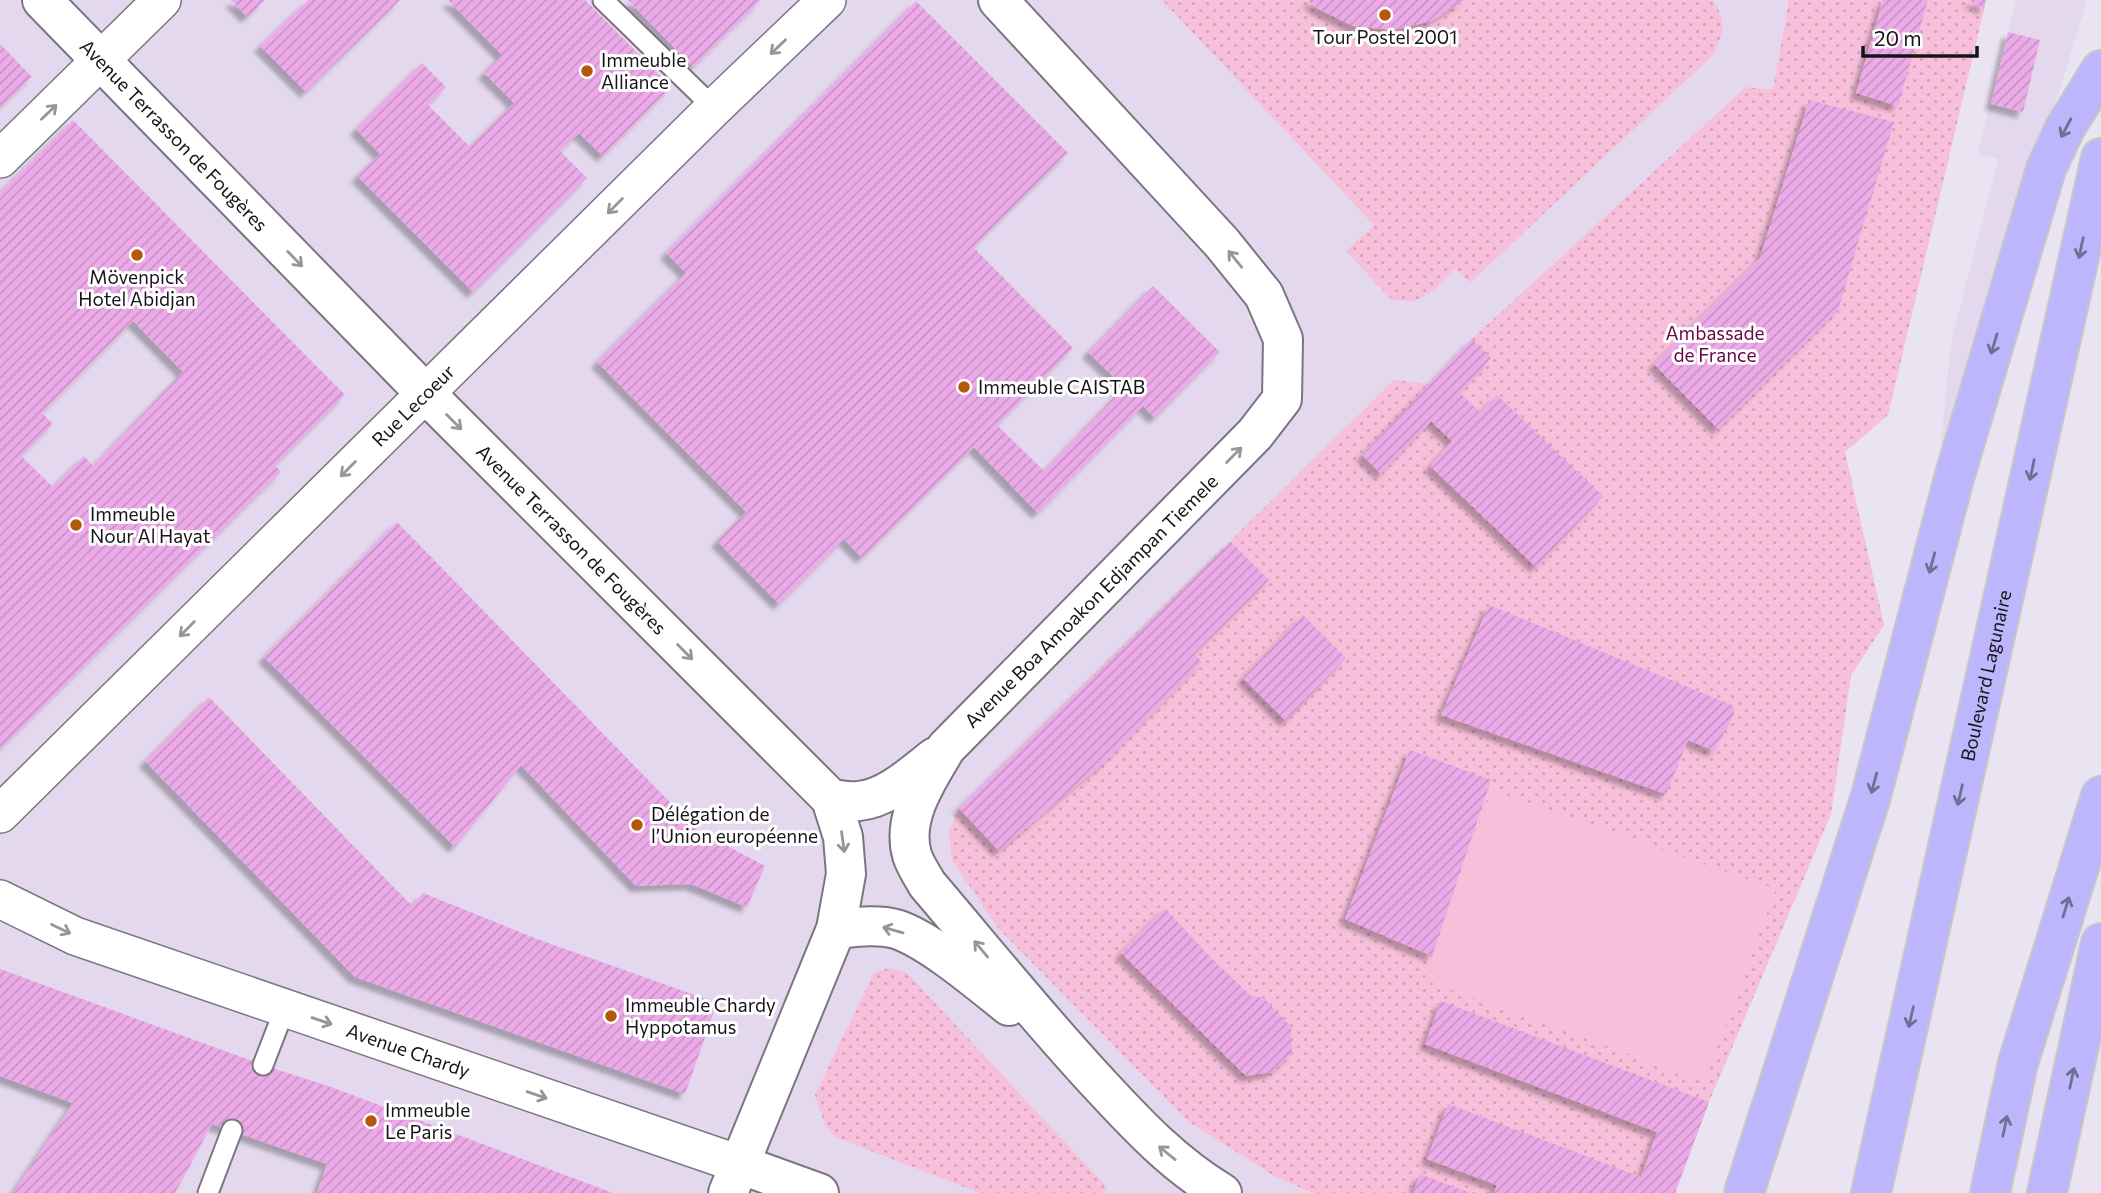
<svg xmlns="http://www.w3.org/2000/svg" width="2101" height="1193" font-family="Commissioner,sans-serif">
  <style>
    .built { fill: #e3d8ed }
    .grass { fill: url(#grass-dots) }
    .park { fill: #f7bfd9 }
    .building { fill: url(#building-hatch); fill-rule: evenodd; filter: url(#shadow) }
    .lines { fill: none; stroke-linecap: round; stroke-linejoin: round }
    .service-casing { stroke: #7b7581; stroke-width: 23 }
    .minor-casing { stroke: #7b7581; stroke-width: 40 }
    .tertiary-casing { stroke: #7b7581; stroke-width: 42 }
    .trunk-casing { stroke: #c7c7c8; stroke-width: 42 }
    .service { stroke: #fff; stroke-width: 19 }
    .minor { stroke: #fff; stroke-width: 37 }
    .tertiary { stroke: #fff; stroke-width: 38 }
    .trunk { stroke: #beb6fc; stroke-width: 38 }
    .oneway { stroke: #969597 }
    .oneway2 { stroke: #726d95 }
    .poi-dot { fill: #b6570c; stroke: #fff; stroke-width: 2.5 }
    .labels { text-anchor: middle; stroke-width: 6; stroke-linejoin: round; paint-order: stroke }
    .poi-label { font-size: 19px; fill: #161418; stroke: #fff; text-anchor: start }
    .street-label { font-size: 19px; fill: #161418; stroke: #fff }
    .park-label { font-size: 19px; fill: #690545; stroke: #fff }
  </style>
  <defs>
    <pattern id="grass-dots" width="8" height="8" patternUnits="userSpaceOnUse" patternTransform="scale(1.75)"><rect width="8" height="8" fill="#f7bfd9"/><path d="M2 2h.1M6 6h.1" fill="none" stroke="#d3a3ba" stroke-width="1.8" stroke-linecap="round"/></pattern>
    <pattern id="building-hatch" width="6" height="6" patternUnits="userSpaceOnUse" patternTransform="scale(1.75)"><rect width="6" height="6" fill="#ecabe8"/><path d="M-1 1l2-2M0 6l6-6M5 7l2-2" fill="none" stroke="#ca92c6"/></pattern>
    <filter id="shadow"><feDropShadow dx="-6" dy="6" stdDeviation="2" flood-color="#0004"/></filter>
  </defs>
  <rect width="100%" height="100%" fill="#eae3f1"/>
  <g class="built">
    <path d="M0,0H1986L1888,415L1845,452L1884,625L1851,675L1831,814L1709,1102L1675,1193H0Z"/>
    <path d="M2016,0H2087L2020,219L1938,476L1951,343L1998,159L1978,154Z"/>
  </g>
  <g class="grass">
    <path d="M1162,0H1712C1728,20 1723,34 1713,55L1471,282L1454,269L1434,290L1415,301L1392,300L1346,251L1374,225Z"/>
    <path d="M1789,0H1986L1888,415L1845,452L1884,625L1851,675L1831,814L1709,1102L1675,1193H1313L1276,1177L1189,1122L998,928L952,860L949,831L959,808L1394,380L1430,384L1472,339L1746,87L1773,90Z"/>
    <path d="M888,968L907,973L1107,1187L1103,1193H980L835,1137L825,1125L815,1095L874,973Z"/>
  </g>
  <path class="park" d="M1491,791L1776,889L1705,1082L1424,980Z"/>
  <g class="building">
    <path d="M231,0H265L247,17Z"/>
    <path d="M308,0H400L306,92L260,46Z"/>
    <path d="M448,0H585L671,87L603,156L579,133L560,151L587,178L473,292L357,176L380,154L356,129L422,63L446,87L428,105L470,147L514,103L484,73L502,55Z"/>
    <path d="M628,0H761L693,67Z"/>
    <path d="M1308,0H1464L1432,21L1393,30L1353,26L1318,9Z"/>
    <path d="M1883,0H1928L1898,106L1856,93Z"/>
    <path d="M1969,0H1986L1984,9Z"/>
    <path d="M916,1L1068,153L973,247L1073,348L997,425L1044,471L1124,387L1088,352L1153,286L1220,352L1155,418L1143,406L1038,513L974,447L862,558L844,539L779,604L717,541L746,512L597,362L686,273L666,253Z"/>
    <path d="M2008,32L2040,40L2023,112L1991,104Z"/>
    <path d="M0,44L32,77L0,107Z"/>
    <path d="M1809,100L1894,122L1838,310L1718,429L1654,364L1760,258Z"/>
    <path d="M73,120L345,395L275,465L281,472L0,749V192ZM133,321L183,372L93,466L84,456L53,487L21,456L53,424L42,413Z"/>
    <path d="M1472,339L1491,358L1459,392L1480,412L1497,395L1603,496L1536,567L1430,466L1452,441L1431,421L1381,474L1362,455Z"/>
    <path d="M397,522L697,830L765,866L747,907L691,884L636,886L521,765L455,847L264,657Z"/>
    <path d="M1231,542L1269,580L1194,654L1202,662L1106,761L999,851L959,808Z"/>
    <path d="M1489,605L1734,706V715L1714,751L1688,740L1666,794L1441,715Z"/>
    <path d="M1303,615L1346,658L1286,721L1243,678Z"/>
    <path d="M209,697L412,906L423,893L537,939L717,1003L685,1094L355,977L145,761Z"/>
    <path d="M1410,750L1491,780L1432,956L1345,919Z"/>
    <path d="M1165,908L1209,956L1251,996L1264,998L1291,1027L1292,1054L1272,1072L1246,1076L1121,953Z"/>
    <path d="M0,969L263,1065L331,1087L613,1193H317L327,1164L212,1124L175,1193H13L73,1103L0,1076Z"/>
    <path d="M1441,1001L1709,1102L1675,1193H1494L1497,1185L1427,1159L1448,1104L1641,1177L1657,1132L1425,1044Z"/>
    <path d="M1420,1174L1470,1193H1413Z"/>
  </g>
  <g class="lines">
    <g class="service-casing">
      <g id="service">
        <path d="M603,0L714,108"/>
        <path d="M263,1065L285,1008"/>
        <path d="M208,1193L232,1130"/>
      </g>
    </g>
    <g class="minor-casing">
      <g id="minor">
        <path d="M0,159L162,0"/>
        <path id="s1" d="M0,814L714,108L827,0"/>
        <path id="s2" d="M0,899L75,936L739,1164"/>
      </g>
    </g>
    <g class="tertiary-casing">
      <g id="tertiary">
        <path id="s3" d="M42,0L425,393L831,799L843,837L846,874L836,929L728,1193"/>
        <path d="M998,0L1222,243L1264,295L1283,339L1282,399L1255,434L946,748C928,779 901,817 912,855C915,865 922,875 927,884C985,952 1041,1022 1102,1087C1139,1127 1175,1165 1222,1193"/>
        <path d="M831,799C840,800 850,802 859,801C888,798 913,774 935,757"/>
        <path d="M836,929C856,927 877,924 896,929C930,940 980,983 1009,1006"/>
        <path d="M739,1164L819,1193"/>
      </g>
    </g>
    <g class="trunk-casing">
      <g id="trunk">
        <path d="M1744,1193L1871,796L1954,478L2046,169L2065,128L2101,70"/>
        <path id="s4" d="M1871,1193L2101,158"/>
        <path d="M1990,1193L2018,1063L2101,796"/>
        <path d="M2047,1193L2101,943"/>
      </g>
    </g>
    <use href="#service" class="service"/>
    <use href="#minor" class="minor"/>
    <use href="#tertiary" class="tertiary"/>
    <use href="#trunk" class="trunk"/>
  </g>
  <defs><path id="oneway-shaft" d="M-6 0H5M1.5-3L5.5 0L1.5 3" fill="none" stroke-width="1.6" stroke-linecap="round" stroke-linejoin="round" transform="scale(1.75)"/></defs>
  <g class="oneway">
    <use href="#oneway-shaft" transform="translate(778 47) rotate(136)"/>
    <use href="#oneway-shaft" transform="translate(49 112) rotate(-44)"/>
    <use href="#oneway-shaft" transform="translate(615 206) rotate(135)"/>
    <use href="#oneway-shaft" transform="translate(295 259) rotate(46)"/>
    <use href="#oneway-shaft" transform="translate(1235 259) rotate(-129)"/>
    <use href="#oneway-shaft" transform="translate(454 422) rotate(45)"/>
    <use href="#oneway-shaft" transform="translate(1234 455) rotate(-45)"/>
    <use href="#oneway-shaft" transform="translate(348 469) rotate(135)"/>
    <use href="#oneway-shaft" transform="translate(187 629) rotate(135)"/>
    <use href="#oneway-shaft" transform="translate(685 652) rotate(45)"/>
    <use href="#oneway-shaft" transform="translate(843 842) rotate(82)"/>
    <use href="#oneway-shaft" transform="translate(61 929) rotate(26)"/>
    <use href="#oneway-shaft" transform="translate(893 930) rotate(-164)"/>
    <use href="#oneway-shaft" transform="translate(981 949) rotate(-130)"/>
    <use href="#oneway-shaft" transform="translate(322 1021) rotate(19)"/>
    <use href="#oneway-shaft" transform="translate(537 1095) rotate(19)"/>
    <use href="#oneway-shaft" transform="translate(1167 1153) rotate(-141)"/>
  </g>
  <g class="oneway2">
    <use href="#oneway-shaft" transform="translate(2066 128) rotate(118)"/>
    <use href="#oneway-shaft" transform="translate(2081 248) rotate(102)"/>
    <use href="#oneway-shaft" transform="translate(1994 344) rotate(107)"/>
    <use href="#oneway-shaft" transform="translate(2032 470) rotate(102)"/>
    <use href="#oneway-shaft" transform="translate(1932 563) rotate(105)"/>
    <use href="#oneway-shaft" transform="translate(1874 783) rotate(105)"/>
    <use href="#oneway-shaft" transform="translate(1960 795) rotate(103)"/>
    <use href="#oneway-shaft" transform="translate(2066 907) rotate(-73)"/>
    <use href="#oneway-shaft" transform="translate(1911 1017) rotate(103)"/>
    <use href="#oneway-shaft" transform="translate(2072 1078) rotate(-78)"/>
    <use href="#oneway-shaft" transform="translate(2005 1126) rotate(-78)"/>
  </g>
  <g class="poi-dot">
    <circle cx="1385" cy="15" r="7"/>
    <circle cx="587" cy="71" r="7"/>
    <circle cx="137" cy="255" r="7"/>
    <circle cx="964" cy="387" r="7"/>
    <circle cx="76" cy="525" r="7"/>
    <circle cx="637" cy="825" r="7"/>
    <circle cx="611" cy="1016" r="7"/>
    <circle cx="371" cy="1121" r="7"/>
  </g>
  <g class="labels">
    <g class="poi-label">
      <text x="1385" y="44" text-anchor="middle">Tour Postel 2001</text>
      <text x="601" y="67">Immeuble<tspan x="601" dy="22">Alliance</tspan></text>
      <text x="137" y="284" text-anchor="middle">Mövenpick<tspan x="137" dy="22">Hotel Abidjan</tspan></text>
      <text x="978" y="394">Immeuble CAISTAB</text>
      <text x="90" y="521">Immeuble<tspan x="90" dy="22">Nour Al Hayat</tspan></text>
      <text x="651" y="821">Délégation de<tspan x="651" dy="22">l’Union européenne</tspan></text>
      <text x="625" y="1012">Immeuble Chardy<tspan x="625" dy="22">Hyppotamus</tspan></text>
      <text x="385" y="1117">Immeuble<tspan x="385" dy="22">Le Paris</tspan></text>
    </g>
    <g class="street-label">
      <text dy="7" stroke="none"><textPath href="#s3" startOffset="189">Avenue Terrasson de Fougères</textPath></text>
      <text dy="7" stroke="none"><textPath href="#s1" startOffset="581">Rue Lecoeur</textPath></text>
      <text dy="7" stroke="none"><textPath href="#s3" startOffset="756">Avenue Terrasson de Fougères</textPath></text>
      <text transform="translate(1091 601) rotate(-45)" y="7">Avenue Boa Amoakon Edjampan Tiemele</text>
      <text dy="7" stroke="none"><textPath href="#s4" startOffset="530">Boulevard Lagunaire</textPath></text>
      <text dy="7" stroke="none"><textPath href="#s2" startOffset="436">Avenue Chardy</textPath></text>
    </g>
    <g class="park-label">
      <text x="1715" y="340">Ambassade<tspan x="1715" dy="22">de France</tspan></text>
    </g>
  </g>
  <path d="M1863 46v10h114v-10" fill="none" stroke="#161418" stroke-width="3.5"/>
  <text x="1874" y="46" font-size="21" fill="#161418" stroke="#ffffff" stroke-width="5" paint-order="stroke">20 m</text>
</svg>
